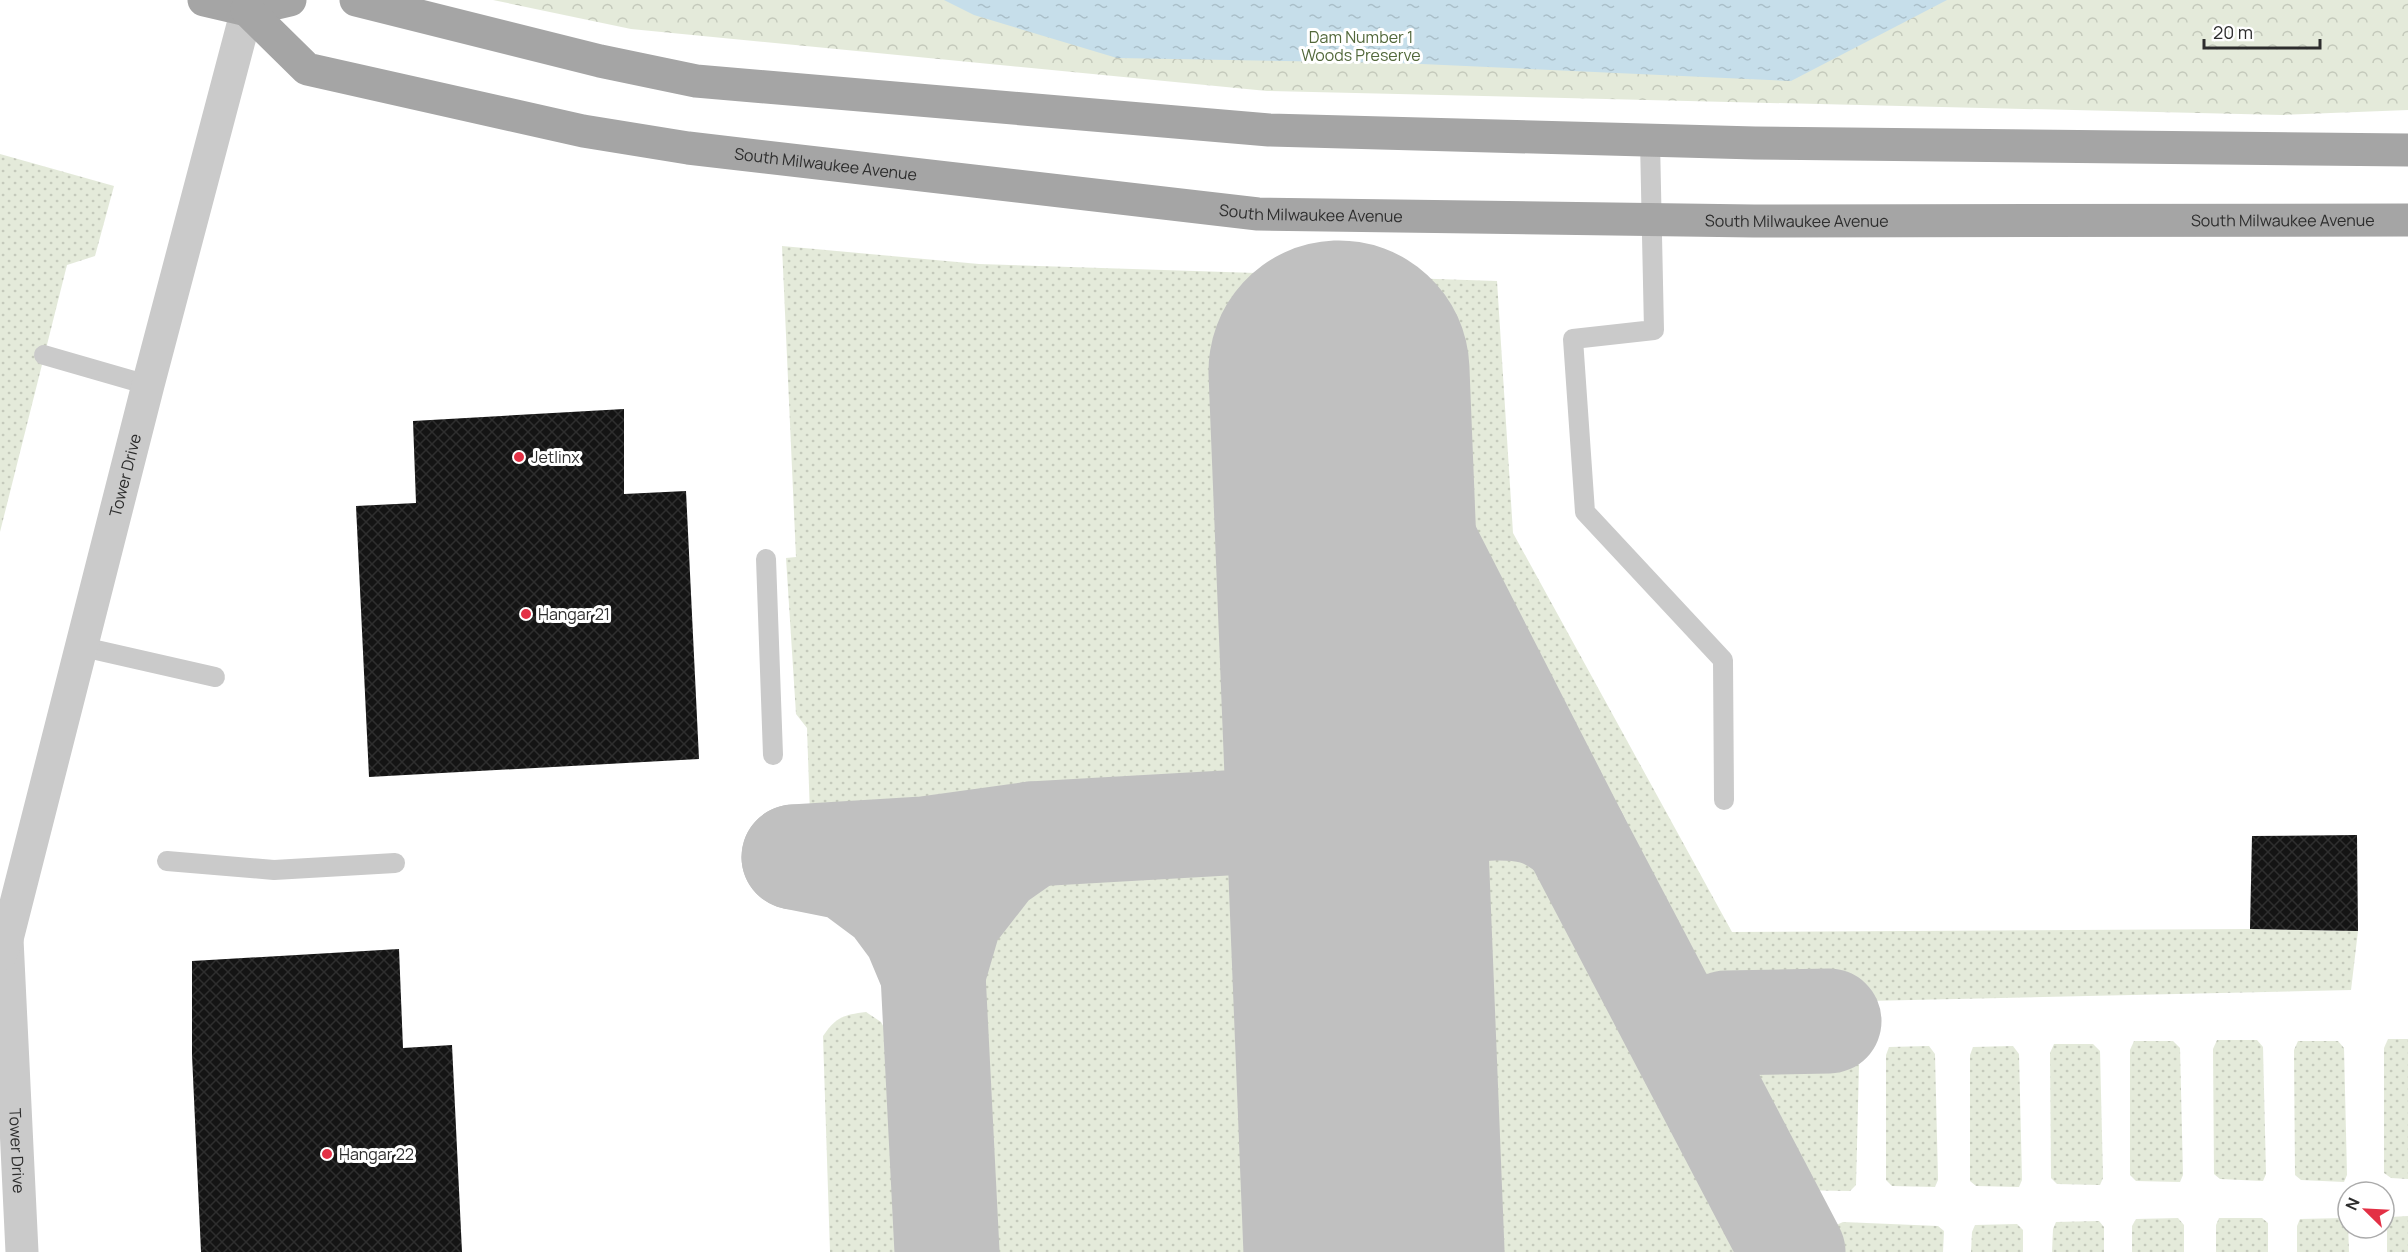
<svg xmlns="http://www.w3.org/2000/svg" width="2408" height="1252" font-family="Manrope,sans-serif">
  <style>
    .grass { fill: url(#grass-dots) }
    .park { fill: url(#park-crowns) }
    .water { fill: url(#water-ripples) }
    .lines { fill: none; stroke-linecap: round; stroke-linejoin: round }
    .taxiway { stroke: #c0c0c0; stroke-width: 105 }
    .runway { stroke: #c0c0c0; stroke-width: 261 }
    .building { fill: url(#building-cross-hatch) }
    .lane { stroke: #cacaca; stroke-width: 20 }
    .street { stroke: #cacaca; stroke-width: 33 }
    .primary { stroke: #a5a5a5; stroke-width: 33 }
    .poi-dot { fill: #e33045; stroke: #fff; stroke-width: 2 }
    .labels { text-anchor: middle; stroke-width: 6; stroke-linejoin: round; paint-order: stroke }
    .park-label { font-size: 16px; fill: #52683b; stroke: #fff }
    .street-label { font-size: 16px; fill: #2d2d2d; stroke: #fff }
    .poi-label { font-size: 16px; fill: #2d2d2d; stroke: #fff; text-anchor: start }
  </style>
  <defs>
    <pattern id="grass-dots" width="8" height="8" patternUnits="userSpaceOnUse" patternTransform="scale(1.5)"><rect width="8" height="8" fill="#e4eada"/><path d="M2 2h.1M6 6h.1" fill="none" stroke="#c4c9bb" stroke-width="1.8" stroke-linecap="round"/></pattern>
    <pattern id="park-crowns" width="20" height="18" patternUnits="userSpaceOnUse" patternTransform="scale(1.5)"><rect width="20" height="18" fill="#e4eada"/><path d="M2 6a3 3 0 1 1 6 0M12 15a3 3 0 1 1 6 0" fill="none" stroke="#c4c9bb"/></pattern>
    <pattern id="water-ripples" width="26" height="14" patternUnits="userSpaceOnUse" patternTransform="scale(1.5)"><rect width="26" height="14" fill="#c6deea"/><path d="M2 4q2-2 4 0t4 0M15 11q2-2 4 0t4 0" fill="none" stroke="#aabfc9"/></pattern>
    <pattern id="building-cross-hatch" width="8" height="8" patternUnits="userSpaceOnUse" patternTransform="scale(1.5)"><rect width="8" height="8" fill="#141414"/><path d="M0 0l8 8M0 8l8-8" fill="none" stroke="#2e2e2e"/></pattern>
  </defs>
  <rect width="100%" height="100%" fill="#fff"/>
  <g class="grass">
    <path d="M0,154L114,186L95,256L67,265L0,532Z"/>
    <path d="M782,246L979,264L1497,281L1513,533L1732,932L2250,929L2358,931L2351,990L1774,1003L1707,993L1677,971L1652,939L1426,505C1418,484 1410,466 1411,443C1411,418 1423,412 1427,392C1437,336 1392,296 1338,318C1315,327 1304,336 1293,359L1305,688C1285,760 1250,774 1185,798L810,815L807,728L796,714L786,558L796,557Z"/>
    <path d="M1390,536L1395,539L1494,731L1493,760L1479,778L1455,782L1433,779L1411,762L1393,733L1385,543Z"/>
    <path d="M1522,841L1542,850L1563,865L1762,1252H1415L1400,904L1425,858L1447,845Z"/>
    <path d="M1208,859L1254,873L1275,889L1303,918L1317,952L1330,1252H990L977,969L995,924L1021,893L1061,870L1087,861Z"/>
    <path d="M866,1012L881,1022L892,1042L902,1252H830L823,1036C836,1017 843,1015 866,1012Z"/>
    <path d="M2388,1039H2408V1179L2391,1178L2384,1173V1048Z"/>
    <path d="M2217,1040H2257L2263,1047L2266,1174L2263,1181L2220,1179L2214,1174L2213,1049Z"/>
    <path d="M2134,1041H2173L2180,1048L2183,1175L2180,1182L2136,1181L2130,1175V1050Z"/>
    <path d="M2298,1041H2338L2344,1048L2347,1175L2344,1182L2301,1180L2295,1175L2294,1050Z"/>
    <path d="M2054,1044H2093L2100,1051L2103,1178L2100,1185L2057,1184L2051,1178L2050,1053Z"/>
    <path d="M1929,1046L1935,1054L1938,1180L1935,1187L1892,1186L1886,1180V1055L1889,1047Z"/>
    <path d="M2013,1046L2019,1054L2022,1180L2019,1187L1976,1186L1970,1181V1055L1973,1047Z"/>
    <path d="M1760,1048L1848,1050L1859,1065L1856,1185L1850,1191L1791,1190L1781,1186C1764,1157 1729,1110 1736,1076C1739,1064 1751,1056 1760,1048Z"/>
    <path d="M2408,1216V1252H2387V1224L2390,1217Z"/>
    <path d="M2178,1218L2184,1225V1252H2132V1226L2136,1219Z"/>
    <path d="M2219,1218H2262L2268,1223V1252H2216V1225Z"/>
    <path d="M2343,1218L2348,1223L2349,1252H2297V1226L2300,1219Z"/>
    <path d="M2099,1221L2104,1227V1252H2052L2053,1229L2056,1222Z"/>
    <path d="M1843,1222L1938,1226L1944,1231L1943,1252H1817L1815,1247L1825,1230Z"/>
    <path d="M2017,1224L2023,1230V1252H1971L1972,1232L1975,1225Z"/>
  </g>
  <path class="park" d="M493,0H2408V110L2282,115L1267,91L631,29Z"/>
  <path class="water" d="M944,0H1947L1791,81L1400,63L1117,58L974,15Z"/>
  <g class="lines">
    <g class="taxiway">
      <path d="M1343,442L1382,458L1575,836L1793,1252"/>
      <path d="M1239,822L1286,839L1327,865L1360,923L1378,862L1412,828L1446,812"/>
      <path d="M794,857L924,849L1032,834L1492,808C1528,807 1547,812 1575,836"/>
      <path d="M794,857L849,868L892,900L915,931L933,974L950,916L992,862L1032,834"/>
      <path d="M933,974L947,1252"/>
      <path d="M1726,1023L1829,1021"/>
    </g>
    <path class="runway" d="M1339,371L1374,1252"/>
  </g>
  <g class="building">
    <path d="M624,409V494L686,491L699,759L369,777L356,506L416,503L413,421Z"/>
    <path d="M2357,835L2358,931L2250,929L2252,836Z"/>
    <path d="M399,949L403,1048L452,1045L462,1252H201L192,1055V961Z"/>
  </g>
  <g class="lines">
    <g class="lane">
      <path d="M1650,141L1654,330L1573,339L1585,512L1723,660L1724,800"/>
      <path d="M44,355L148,385"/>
      <path d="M766,559L773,755"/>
      <path d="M83,647L215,677"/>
      <path d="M167,861L274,870L395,863"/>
    </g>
    <g class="street">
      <path id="s1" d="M7,939L22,1252"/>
      <path id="s2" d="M0,955L7,939L148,385L247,10"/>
    </g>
    <g class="primary">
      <path d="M204,0L247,10L290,0"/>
      <path d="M356,0L600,61L696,81L1269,130L1755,143L2408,150"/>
      <path id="s3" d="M247,10L307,69L583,131L688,148L1258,214L1754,221L2408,220"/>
    </g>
  </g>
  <g class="poi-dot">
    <circle cx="519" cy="457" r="6"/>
    <circle cx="526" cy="614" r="6"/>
    <circle cx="327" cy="1154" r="6"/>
  </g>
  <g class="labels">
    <g class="park-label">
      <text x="1361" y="43">Dam Number 1<tspan x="1361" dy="18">Woods Preserve</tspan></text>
    </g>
    <g class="street-label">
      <text dy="6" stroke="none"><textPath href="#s3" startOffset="612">South Milwaukee Avenue</textPath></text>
      <text dy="6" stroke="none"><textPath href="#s3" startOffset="1100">South Milwaukee Avenue</textPath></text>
      <text dy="6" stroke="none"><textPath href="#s3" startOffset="1586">South Milwaukee Avenue</textPath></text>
      <text dy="6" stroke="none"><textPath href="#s3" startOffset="2072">South Milwaukee Avenue</textPath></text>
      <text dy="6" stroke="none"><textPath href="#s2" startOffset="496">Tower Drive</textPath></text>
      <text dy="6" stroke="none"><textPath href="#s1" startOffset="212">Tower Drive</textPath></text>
    </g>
    <g class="poi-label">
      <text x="531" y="463">Jetlinx</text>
      <text x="538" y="620">Hangar 21</text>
      <text x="339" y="1160">Hangar 22</text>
    </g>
  </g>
  <g transform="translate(2366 1210) rotate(294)"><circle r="28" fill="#ffffff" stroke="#ababab" stroke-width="1.5"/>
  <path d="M0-4.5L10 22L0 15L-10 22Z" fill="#e33045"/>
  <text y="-9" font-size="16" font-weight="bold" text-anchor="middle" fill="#2d2d2d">N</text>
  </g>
  <path d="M2204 39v9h116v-9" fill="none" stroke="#2d2d2d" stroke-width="3"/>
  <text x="2213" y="39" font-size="18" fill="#2d2d2d" stroke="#ffffff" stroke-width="4.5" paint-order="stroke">20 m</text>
</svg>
